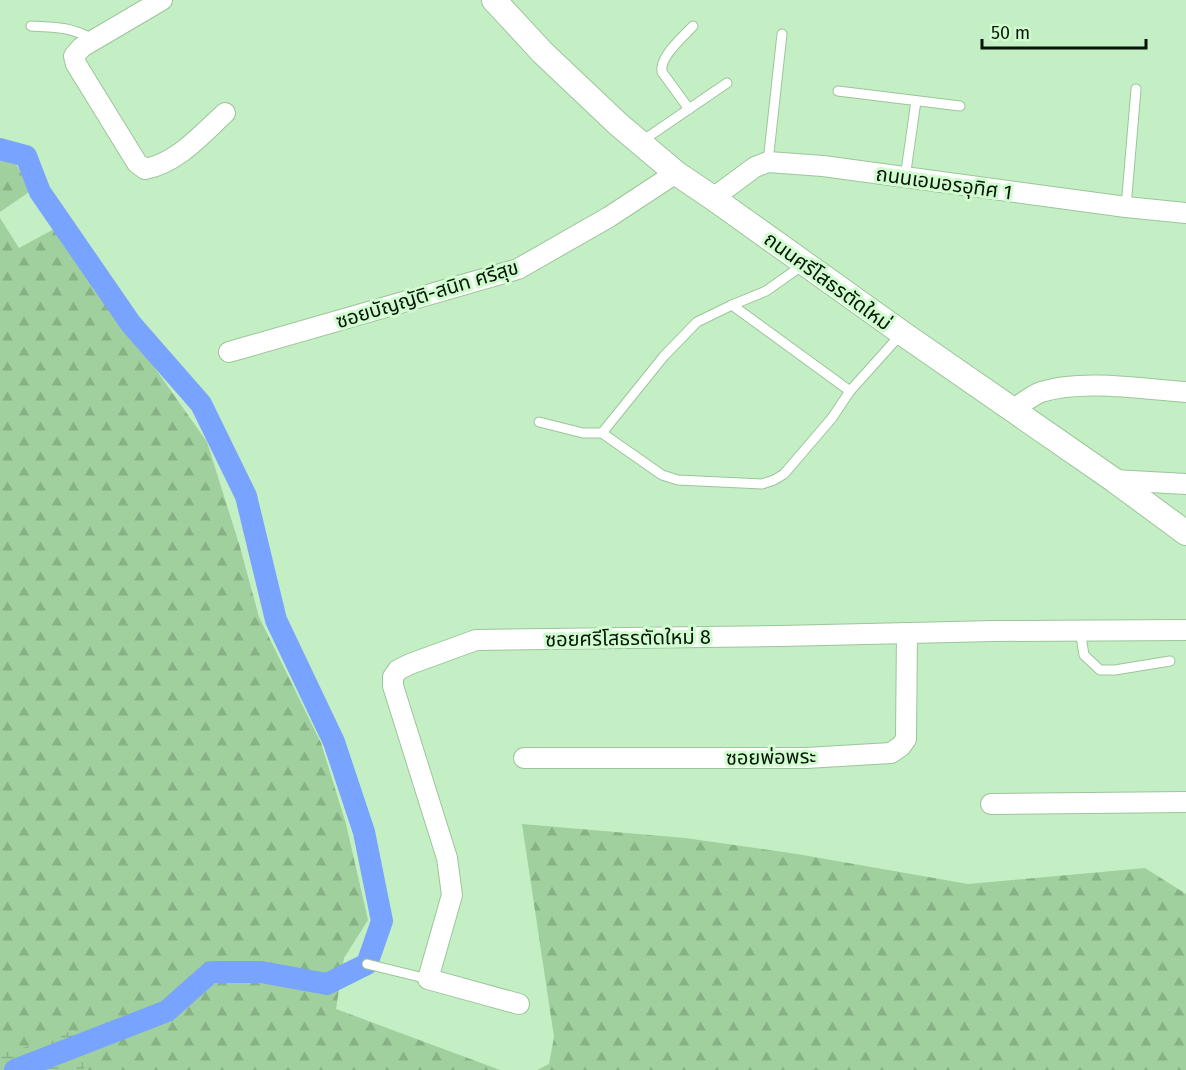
<svg xmlns="http://www.w3.org/2000/svg" width="1186" height="1070" font-family="'Fira Sans','Noto Sans Thai',sans-serif">
  <style>
    .forest { fill: url(#forest-firs) }
    .wetland { fill: url(#wetland-marsh) }
    .lines { fill: none; stroke-linecap: round; stroke-linejoin: round }
    .canal { stroke: #78a3fe; stroke-width: 22 }
    .service-casing { stroke: #9cc59b; stroke-width: 11 }
    .minor-casing { stroke: #9cc59b; stroke-width: 22 }
    .tertiary-casing { stroke: #9cc59b; stroke-width: 26 }
    .service { stroke: #fff; stroke-width: 9 }
    .minor { stroke: #fff; stroke-width: 20 }
    .tertiary { stroke: #fff; stroke-width: 24 }
    .labels { text-anchor: middle; stroke-width: 6; stroke-linejoin: round; paint-order: stroke }
    .street-label { font-size: 20px; fill: #061506; stroke: #d1fcd0 }
  </style>
  <defs>
    <pattern id="forest-firs" width="22" height="20" patternUnits="userSpaceOnUse" patternTransform="scale(1.5)"><rect width="22" height="20" fill="#9fd09d"/><path d="M5 1l3.5 6h-7zM16 11l3.5 6h-7z" fill="#87b286"/></pattern>
    <pattern id="wetland-marsh" width="20" height="14" patternUnits="userSpaceOnUse" patternTransform="scale(1.5)"><rect width="20" height="14" fill="#9fd09d"/><path d="M1 5h8M5 5V1M11 12h8M15 12V8" fill="none" stroke="#87b286"/></pattern>
  </defs>
  <rect width="100%" height="100%" fill="#c4eec3"/>
  <g class="forest">
    <path d="M0,159L14,161L32,190L0,212Z"/>
    <path d="M0,218L19,248L56,228L207,442L240,547L259,617L321,743L346,824L368,920L344,958L336,1009L500,1070H85L73,1030L6,1055L0,1054Z"/>
    <path d="M522,824L685,838L797,854L968,884L1145,868L1186,894V1070H537L549,1064L554,1037Z"/>
  </g>
  <path class="wetland" d="M73,1030L85,1070H0V1054H6Z"/>
  <g class="lines">
    <path class="canal" d="M0,149L26,156L40,192L131,324L201,404L246,496L276,620L334,742L364,832L382,921L367,964L327,984L261,972H211L167,1011L15,1070"/>
    <g class="service-casing">
      <g id="service">
        <path d="M31,26C56,27 72,27 94,40"/>
        <path d="M838,91L960,106"/>
        <path d="M689,109L662,72C659,57 683,37 693,26"/>
        <path d="M642,141L727,83"/>
        <path d="M768,162L782,34"/>
        <path d="M905,178L916,101"/>
        <path d="M1126,207L1136,89"/>
        <path d="M803,265L766,291L732,305L697,322L664,356L602,433L662,475L678,480L762,484L774,480L784,474L832,418L850,391L902,333"/>
        <path d="M732,305L850,391"/>
        <path d="M539,422L583,433H602"/>
        <path d="M1080,630L1084,655L1100,670H1115L1170,661"/>
        <path d="M367,964L428,979"/>
      </g>
    </g>
    <g class="minor-casing">
      <g id="minor">
        <path d="M162,0L82,47L74,56L76,64L137,163L145,169C177,163 201,135 225,113"/>
        <path d="M713,198L755,167L768,162L823,166L1126,207L1186,213"/>
        <path d="M229,352L518,269L609,217L676,173"/>
        <path d="M1013,409C1022,404 1031,396 1041,392C1082,379 1143,389 1186,392"/>
        <path d="M1114,480L1186,484"/>
        <path d="M524,758H806L891,753L901,746L906,739L907,633"/>
        <path d="M991,804L1186,802"/>
        <path d="M519,1004L428,979L452,895L447,858L393,686V677L398,670L410,664L476,640L781,636L994,631L1186,630"/>
      </g>
    </g>
    <g class="tertiary-casing">
      <path id="tertiary" d="M494,0L542,52L618,124L676,173L713,198L902,333L1114,480L1186,533"/>
    </g>
    <use href="#service" class="service"/>
    <use href="#minor" class="minor"/>
    <use href="#tertiary" class="tertiary"/>
  </g>
  <g class="labels">
    <g class="street-label">
      <text transform="translate(944 183) rotate(8)" y="7">ถนนเอมอรอุทิศ 1</text>
      <text transform="translate(828 281) rotate(36)" y="7">ถนนศรีโสธรตัดใหม่</text>
      <text transform="translate(427 294) rotate(-17)" y="7">ซอยบัญญัติ-สนิท ศรีสุข</text>
      <text transform="translate(628 638) rotate(-1)" y="7">ซอยศรีโสธรตัดใหม่ 8</text>
      <text transform="translate(771 757) rotate(-1)" y="7">ซอยพ่อพระ</text>
    </g>
  </g>
  <path d="M982 39v9h164v-9" fill="none" stroke="#061506" stroke-width="3"/>
  <text x="991" y="39" font-size="18" fill="#061506" stroke="#d1fcd0" stroke-width="4.5" paint-order="stroke">50 m</text>
</svg>
